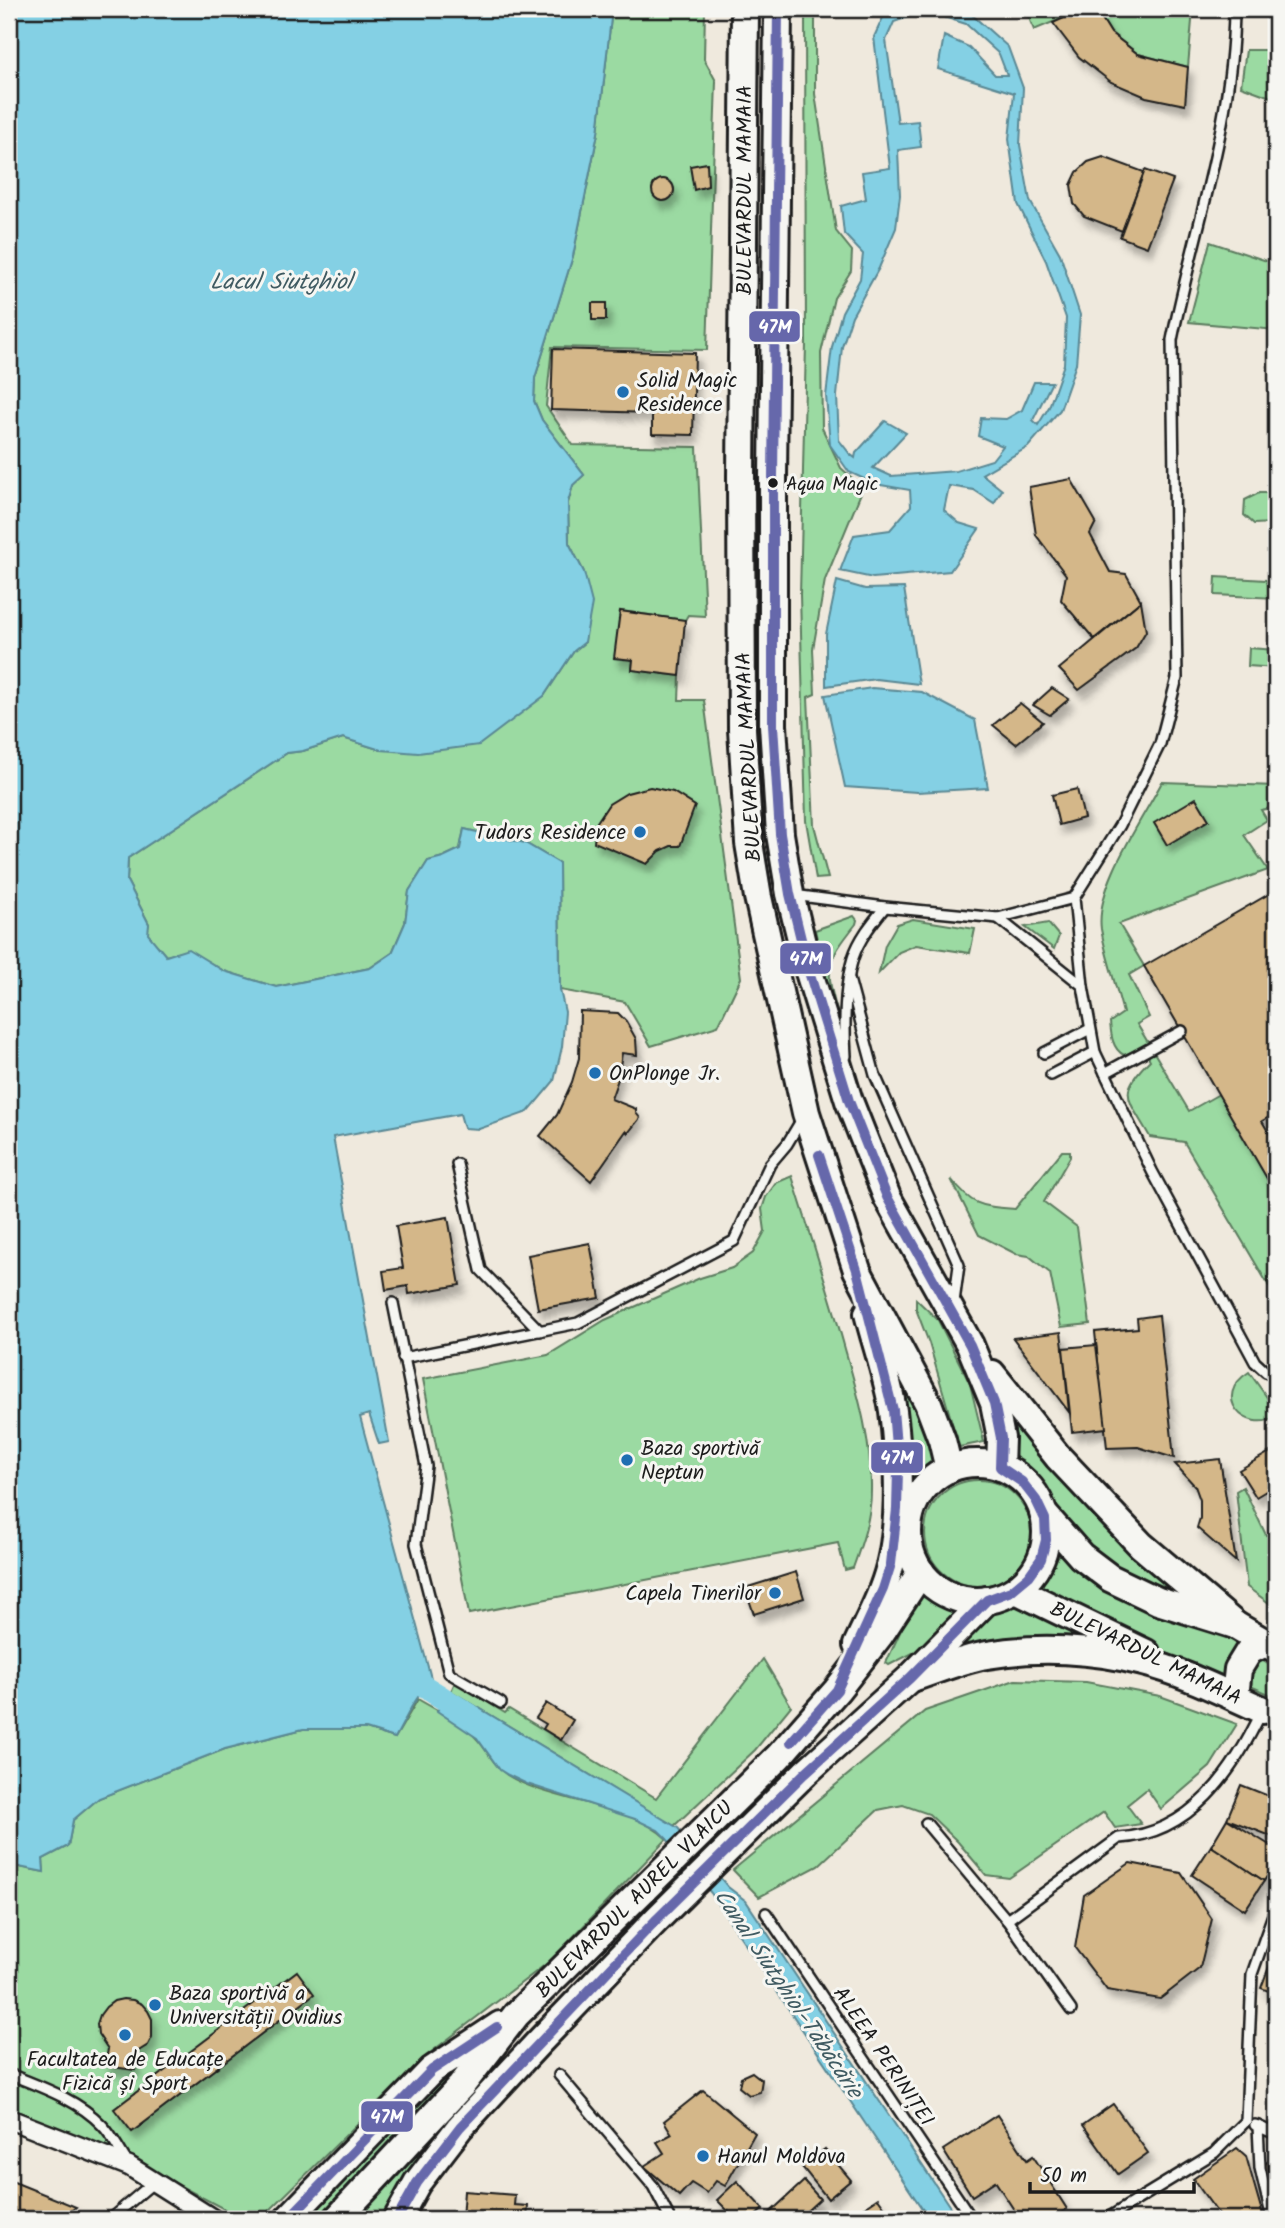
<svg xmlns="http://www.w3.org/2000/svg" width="1285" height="2228" font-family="Kalam,sans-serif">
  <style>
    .green { fill: #9bdaa2; stroke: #5c7b5f; stroke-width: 2 }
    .water { fill: #84d0e4; stroke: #5a8894; stroke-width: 2; fill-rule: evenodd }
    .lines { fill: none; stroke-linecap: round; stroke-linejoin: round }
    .canal { stroke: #84d0e4; stroke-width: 23 }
    .building { fill: #d4b789; stroke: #1c1c1c; stroke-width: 2; filter: url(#shadow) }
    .service-casing { stroke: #1c1c1c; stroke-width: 14 }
    .minor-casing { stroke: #1c1c1c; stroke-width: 23 }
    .secondary-casing { stroke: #1c1c1c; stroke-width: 32 }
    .service { stroke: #f6f6f2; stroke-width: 9 }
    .minor { stroke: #f6f6f2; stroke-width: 18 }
    .secondary { stroke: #f6f6f2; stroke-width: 26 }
    .bus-1-casing { stroke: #f6f6f2; stroke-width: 16 }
    .bus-1 { stroke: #6667ab; stroke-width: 10 }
    .poi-dot { fill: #1f6fb2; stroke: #f6f6f2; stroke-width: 2.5 }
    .bus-dot { fill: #1c1c1c; stroke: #f6f6f2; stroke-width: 2.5 }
    .labels { text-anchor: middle; stroke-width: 6; stroke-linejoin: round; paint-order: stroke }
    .bus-label { font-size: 19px; fill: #1c1c1c; stroke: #f6f6f2; text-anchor: start }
    .street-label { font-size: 21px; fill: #1c1c1c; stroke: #f6f6f2 }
    .poi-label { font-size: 21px; fill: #1c1c1c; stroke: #f6f6f2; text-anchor: start }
    .water-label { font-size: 23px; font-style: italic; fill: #405b62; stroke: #f6f6f2 }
    .line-badge { stroke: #f6f6f2; stroke-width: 2.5 }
    .badge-label { font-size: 19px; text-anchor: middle; font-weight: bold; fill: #fff }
  </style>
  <defs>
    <filter id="shadow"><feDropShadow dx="4.5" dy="8" stdDeviation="3.5" flood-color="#0004"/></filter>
  </defs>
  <rect width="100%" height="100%" fill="#efe9dd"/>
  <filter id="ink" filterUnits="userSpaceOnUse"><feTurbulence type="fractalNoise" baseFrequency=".0143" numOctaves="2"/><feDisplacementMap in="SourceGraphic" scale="14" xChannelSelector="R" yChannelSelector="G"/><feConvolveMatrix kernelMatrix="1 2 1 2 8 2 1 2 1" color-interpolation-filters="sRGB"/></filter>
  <g filter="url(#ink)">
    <g class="green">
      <path d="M612,9H705L704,59L716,81L707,350L552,347L546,406L573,445L697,447L705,616L688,615L685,620L621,611L633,660L632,670L680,676L679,700H704L741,978L718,1026L651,1046L625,1002L560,990L559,863L525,843L464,829L460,849L443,857L428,861L409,891L405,923L392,953L370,968L276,987L224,971L188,950L166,956L147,934L149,924L127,881L128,858L287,753L303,751L343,738L381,750L544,696L574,651L585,642L584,572L569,543L568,503L573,485L584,475L542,420L534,401L535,378L573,256L598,133Z"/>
      <path d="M805,9H815V94L836,231L852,251L851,271L834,298L821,353L822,428L841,468L863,488L825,580L813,649L815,694L808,697L814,825L828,878L816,879L806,821L800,595L806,344Z"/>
      <path d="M1025,9H1084L1034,30Z"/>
      <path d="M1096,9H1193L1188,67L1138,54L1111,33Z"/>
      <path d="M1246,50H1276V99L1241,86Z"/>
      <path d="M1210,242L1276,264V330L1189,322Z"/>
      <path d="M1259,493H1276V531L1272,523L1254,524L1244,515L1245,500Z"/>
      <path d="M1216,577L1266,580L1276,598L1215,595Z"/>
      <path d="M1249,648L1276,650V668L1248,666Z"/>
      <path d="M1162,782L1276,786V807L1261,810L1267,820L1244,835L1268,870L1119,924L1144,966L1129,975L1149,1017L1137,1024L1189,1111L1219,1094L1276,1194V1298L1184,1142L1150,1137C1129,1099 1115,1094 1150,1060L1143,1047L1124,1055C1112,1049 1111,1034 1110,1022L1123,1013C1116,985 1106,957 1101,929C1095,887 1142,820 1162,782Z"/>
      <path d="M854,916L857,920L856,924C825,963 825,968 838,1015L834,1016L815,930Z"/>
      <path d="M913,919L975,929L970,953L916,945L899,952L879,973L885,945L897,924Z"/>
      <path d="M1048,923L1059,936L1054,949L1025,927Z"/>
      <path d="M1062,1151H1070V1157L1044,1202L1077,1227L1090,1324L1061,1327L1050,1273L1029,1256L1016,1254L979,1235L951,1179C973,1207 981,1206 1015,1209Z"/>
      <path d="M792,1176C810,1234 829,1291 845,1349C858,1395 872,1442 871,1491C871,1518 862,1543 853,1568L845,1570L838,1543L469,1614L423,1379L548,1355L605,1320L700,1278L732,1268L753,1253L765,1231L762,1209L766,1197L776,1183Z"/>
      <path d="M916,1299L938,1320L970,1384L984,1442L959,1447L929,1343L916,1309Z"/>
      <path d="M898,1363L939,1464L912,1493L904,1523L910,1572L885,1595Z"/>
      <path d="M1249,1372L1276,1410V1417C1246,1434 1210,1397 1249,1372Z"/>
      <path d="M1004,1401L1193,1598L1130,1573L1097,1555L1065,1520L1044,1487L1017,1459L1012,1448Z"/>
      <circle cx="978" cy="1533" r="53"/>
      <path d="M1243,1487L1266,1535L1276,1532V1608L1247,1587L1236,1491Z"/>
      <path d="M1062,1549L1250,1641L1229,1683L1039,1591Z"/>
      <path d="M920,1588L944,1602L973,1607L917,1651L889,1665L886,1663Z"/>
      <path d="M1013,1603L1107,1642L940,1660L984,1610H996Z"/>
      <path d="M1258,1658L1276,1669V1697L1248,1685L1247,1669Z"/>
      <path d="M763,1659L791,1706L755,1750L674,1826L451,1691L455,1682L505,1713L509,1709L656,1798Z"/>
      <path d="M1015,1680L1086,1682L1160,1696L1237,1724L1210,1767L1161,1809L1147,1789L1127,1805L1141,1824L1115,1828L1104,1812L1009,1878L986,1875L958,1842L929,1814L903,1805L878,1810L818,1866L759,1897L733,1870L925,1711Z"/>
      <path d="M418,1699C437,1711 461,1721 476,1738C487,1749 493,1766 507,1775C551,1803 630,1803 667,1839L550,1961L426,2056L261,2219H243L154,2172L9,2113V1865L44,1872L43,1859L68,1846L73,1820L99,1798L225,1749L303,1729H366L395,1738Z"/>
      <path d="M480,2051L318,2219H301L436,2084L468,2053Z"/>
      <path d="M455,2116L385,2219H351Z"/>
    </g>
    <g class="water">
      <path d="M9,9H612L598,133L573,256L535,378L534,401L542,420L584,475L573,485L568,502L569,543L584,572L592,603L585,642L574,651L544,696L479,745L418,753L381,750L343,738L303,751L287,753L128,858L127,881L149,924L148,934L166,956L188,949L224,971L276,987L370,968L392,953L405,923L409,891L428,861L443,857L460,849L464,829L525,843L559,863L560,990L565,1012L562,1047L554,1081L528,1112L479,1129L464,1128L460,1114L333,1137L389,1442L379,1444L369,1414L360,1417L431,1678L412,1706L395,1738L366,1729H303L225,1749L99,1798L73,1820L68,1846L43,1859L44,1872L9,1865Z"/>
      <path d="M897,9H957L971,14L1008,47L1023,88L1020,145L1030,201L1060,254L1080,315L1076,364L1060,410L1028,447L982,474L1002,490L994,503L974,490L949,486L944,510L959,523L979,529L950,571L873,578L840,571L854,535L890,530L911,506L910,490L875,484L849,472L830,445L826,396L832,347L842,312L860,279L863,254L844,234L841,206L866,199L862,172L890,168L874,37L885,13ZM925,11L966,24L999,54L1007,75H995L969,47L944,36L938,69L1014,93L1009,139L1018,204L1046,261L1066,318L1064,364L1049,407L1038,425L1033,420L1052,382H1034L1022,410L1006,419L981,418L978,436L1003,446L992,460L956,471L891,476L873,468L906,433L885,421L856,453L855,458L850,454L839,440L837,396L842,347L852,316L879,268L896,228L900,195L898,150L921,147L918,121L898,123L886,40L894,22Z"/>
      <path d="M837,581L865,589L904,588L919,684L876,679L826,686V634Z"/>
      <path d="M872,688L922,692L975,720L988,788L917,792L845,787L825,695Z"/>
      <path d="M451,1691L678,1828L728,1887L746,1901L958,2219H929L711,1893L667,1839L658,1830L635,1819L527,1784L508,1775L500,1770L477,1738L437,1711Z"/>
    </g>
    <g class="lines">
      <path class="canal" d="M425,1687L470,1715"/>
    </g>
    <g class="building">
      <path d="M1084,9H1096L1111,33L1138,54L1188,67L1185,105L1146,97L1111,82L1079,57L1053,23Z"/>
      <path d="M1103,157L1144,172L1122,231L1084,216L1074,204L1071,185L1077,172L1088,162Z"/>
      <path d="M707,163L708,186L694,190L690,166Z"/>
      <path d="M1145,170L1173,180L1147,247L1120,237Z"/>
      <circle cx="663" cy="190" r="11"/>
      <rect x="592" y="303" width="14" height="17"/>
      <path d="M553,349L695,353L693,435L652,434V413L551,410Z"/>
      <path d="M1071,479L1096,522L1090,534L1110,572L1126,574L1141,601L1094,639L1061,600L1066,575L1036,535L1029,487Z"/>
      <path d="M1141,601L1146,631L1136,648L1079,690L1059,669Z"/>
      <path d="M620,611L685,620L680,676L632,670L633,660L614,658Z"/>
      <path d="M1052,688L1069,699L1050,715L1033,705Z"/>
      <path d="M1020,703L1043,722L1016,744L993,725Z"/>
      <path d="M650,787L673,792L695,806L680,846H671L660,851L647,864L594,842L597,822L609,804L627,793Z"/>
      <path d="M1077,789L1084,818L1059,825L1052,795Z"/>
      <path d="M1196,798L1209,820L1167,845L1154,823Z"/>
      <path d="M1276,890V1113L1262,1121L1276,1145V1194L1144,966Z"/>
      <path d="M580,1011L618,1013L626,1021L636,1039L637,1055L622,1053L618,1079L611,1099L636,1109V1113L640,1118L628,1133L626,1131L591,1181L540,1136L557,1115L572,1082L579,1058Z"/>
      <path d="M448,1217L460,1285L409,1294L408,1286L386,1290L383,1271L403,1268L396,1226Z"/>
      <path d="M590,1243L600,1298L538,1309L528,1255Z"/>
      <path d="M1159,1315L1174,1458L1138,1447L1107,1448L1095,1332L1138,1328L1137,1318Z"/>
      <path d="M1061,1332L1063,1348L1069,1412L1013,1338Z"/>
      <path d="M1096,1345L1106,1428L1072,1432L1063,1348Z"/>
      <path d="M1270,1452L1276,1464V1485L1256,1497L1239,1470Z"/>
      <path d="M1220,1459L1236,1562L1197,1528L1200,1518V1500L1195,1486L1175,1464Z"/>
      <path d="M796,1572L804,1598L754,1614L745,1588Z"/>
      <path d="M546,1703L573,1720L561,1740L543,1729L546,1724L536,1718Z"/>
      <path d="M1241,1785L1276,1799V1838L1227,1819Z"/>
      <path d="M1227,1819L1276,1849V1862L1264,1881L1211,1846Z"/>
      <path d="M1211,1846L1264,1881L1245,1910L1192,1875Z"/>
      <path d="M1130,1863L1181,1873L1212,1919L1200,1968L1160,1999L1107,1990L1075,1948L1084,1895Z"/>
      <path d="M1276,1948V1994L1261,1988Z"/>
      <path d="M297,1971L314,1994L132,2132L114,2109Z"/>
      <path d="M123,1999L133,2000L142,2004L148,2011L152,2019V2037L148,2045L137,2052L135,2070L105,2066L108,2049L98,2034L97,2024L100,2015L106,2007L114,2001Z"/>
      <path d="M752,2072L762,2080L760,2092L749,2095L739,2087L741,2077Z"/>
      <path d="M703,2090L755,2133L725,2186L716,2181L707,2193L691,2183L679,2196L644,2166L664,2153L657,2142L672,2134L664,2121Z"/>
      <path d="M1113,2104L1148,2153L1118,2174L1083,2125Z"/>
      <path d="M997,2115L1027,2160L1033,2156L1067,2209L1051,2219H1020L995,2181L972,2196L943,2150Z"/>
      <path d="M1237,2148L1246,2156L1264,2219H1222L1193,2179Z"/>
      <path d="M825,2149L851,2180L828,2199L802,2167Z"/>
      <path d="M1276,2157V2179L1274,2180L1266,2173L1265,2166L1269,2159Z"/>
      <path d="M9,2180L76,2207L61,2219H9Z"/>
      <path d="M737,2181L763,2209L752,2219H736L717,2200Z"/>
      <path d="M804,2181L820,2199L798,2219H763Z"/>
      <path d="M464,2191L515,2195L514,2205L528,2206L527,2219H462Z"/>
      <path d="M878,2198L893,2219H847Z"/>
    </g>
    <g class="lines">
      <g class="service-casing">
        <g id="service">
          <path d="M1234,9C1233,123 1194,230 1172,340L1177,678L1160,744L1120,825L1074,898L1083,986L1095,1052L1152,1171L1255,1362L1266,1372L1276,1377"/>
          <path d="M793,895L885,907L998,918L1074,898"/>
          <path d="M998,918L1083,986"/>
          <path d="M849,979L875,1075L959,1265L954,1302"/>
          <path d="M1044,1053L1090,1029"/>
          <path d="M846,1056C844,1025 844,988 853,958C859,939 872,923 885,907"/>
          <path d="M1105,1073L1182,1031"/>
          <path d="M1051,1075L1095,1052"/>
          <path d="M457,1164L481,1270L540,1331"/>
          <path d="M393,1303L426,1466L416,1544L449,1673L501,1703"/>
          <path d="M403,1358L578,1323L734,1241L770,1164L787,1144L802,1119"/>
          <path d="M926,1823L1007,1920L1071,2010"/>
          <path d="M766,1913L972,2219"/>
          <path d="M1007,1920L1119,1838C1191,1834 1234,1771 1262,1711"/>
          <path d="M9,2074C41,2087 77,2099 102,2125C112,2135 119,2150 127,2162"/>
          <path d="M559,2075L653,2186L670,2219"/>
          <path d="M1255,2125L1276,2134"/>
          <path d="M1258,2126L1260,2168L1272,2219"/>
          <path d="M110,2219L154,2182"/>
          <path d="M1106,2219L1214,2153L1246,2121L1252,1974L1276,1906"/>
        </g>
      </g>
      <g class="minor-casing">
        <path id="minor" d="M9,2119L129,2166L213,2219"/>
      </g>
      <g class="secondary-casing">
        <g id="secondary">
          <path d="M745,9L741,477L742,729L749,843L758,897L806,1113L857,1270L928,1403L942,1440L949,1469"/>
          <path d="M778,9L773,478V725L780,834L790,894L809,972L849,1101L887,1197L970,1345L994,1403L1001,1438L1000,1467"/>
          <path d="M992,1374L1058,1457L1141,1545L1235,1625"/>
          <circle cx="977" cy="1532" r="69"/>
          <path d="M1043,1513L1081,1556L1110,1578L1158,1601L1235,1625L1276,1649"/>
          <path d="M1016,1590L1146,1653"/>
          <path d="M857,1645C869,1619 883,1594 890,1566C901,1521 899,1457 893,1411C888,1378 876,1345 868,1313"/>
          <path d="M915,1677C939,1669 963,1659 987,1655C1037,1646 1094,1649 1143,1662C1184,1672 1224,1693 1263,1710"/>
          <path d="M1235,1697L1238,1669L1249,1651L1265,1643"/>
          <path d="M288,2219L432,2070L500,2025"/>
          <path d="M337,2219L461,2086L516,2015L779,1756L837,1690L879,1636L921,1572"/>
          <path d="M397,2219L417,2183L460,2127L539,2042L657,1919L805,1773L910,1678L987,1600"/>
        </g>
      </g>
      <use href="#service" class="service"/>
      <use href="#minor" class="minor"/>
      <use href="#secondary" class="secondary"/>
      <g class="bus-1-casing">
        <g id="bus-1">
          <path d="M791,1742L837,1690L883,1589L891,1564L897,1509L898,1470L893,1410L857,1270L819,1155"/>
          <path d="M288,2219L432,2070L497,2027"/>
          <path d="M397,2219L417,2183L460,2127L657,1919L805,1773L910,1678L987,1600L1011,1591L1029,1576L1041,1559L1046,1540L1045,1519L1036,1500L1022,1482L1000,1467L1001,1438L994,1403L970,1345L887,1197L849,1101L809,972L790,894L780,834L773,725V478L778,9"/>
        </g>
      </g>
      <use href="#bus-1" class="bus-1"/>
    </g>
  </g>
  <g class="poi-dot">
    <circle cx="623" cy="392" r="7"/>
    <circle cx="640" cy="832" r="7"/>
    <circle cx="595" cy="1073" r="7"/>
    <circle cx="627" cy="1460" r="7"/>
    <circle cx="775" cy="1593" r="7"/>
    <circle cx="155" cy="2005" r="7"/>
    <circle cx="125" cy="2035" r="7"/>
    <circle cx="703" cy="2156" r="7"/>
  </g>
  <circle class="bus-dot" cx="773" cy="483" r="6"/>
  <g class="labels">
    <g class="bus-label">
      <text x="786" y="490">Aqua Magic</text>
    </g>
    <g class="street-label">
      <text transform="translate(744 190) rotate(-90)" y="7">BULEVARDUL MAMAIA</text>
      <text transform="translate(748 757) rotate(-93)" y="7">BULEVARDUL MAMAIA</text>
      <text transform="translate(1146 1653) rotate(26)" y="7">BULEVARDUL MAMAIA</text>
      <text transform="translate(634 1899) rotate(-45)" y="7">BULEVARDUL AUREL VLAICU</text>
      <text transform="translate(884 2056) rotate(56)" y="7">ALEEA PERINIȚEI</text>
    </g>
    <g class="poi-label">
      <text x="637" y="387">Solid Magic<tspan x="637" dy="24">Residence</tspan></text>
      <text x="626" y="839" text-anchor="end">Tudors Residence</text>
      <text x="609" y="1080">OnPlonge Jr.</text>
      <text x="641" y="1455">Baza sportivă<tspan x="641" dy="24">Neptun</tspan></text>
      <text x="761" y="1600" text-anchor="end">Capela Tinerilor</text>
      <text x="169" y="2000">Baza sportivă a<tspan x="169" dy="24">Universității Ovidius</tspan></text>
      <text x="125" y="2066" text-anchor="middle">Facultatea de Educațe<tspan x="125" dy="24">Fizică și Sport</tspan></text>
      <text x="717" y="2163">Hanul Moldova</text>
    </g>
    <g class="water-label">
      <text x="281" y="289">Lacul Siutghiol</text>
      <text transform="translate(789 1993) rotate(56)" y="8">Canal Siutghiol-Tăbăcărie</text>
    </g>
  </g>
  <g class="line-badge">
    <rect x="748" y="310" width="53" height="33" rx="7" fill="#6667ab"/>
    <rect x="779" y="942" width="53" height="33" rx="7" fill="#6667ab"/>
    <rect x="870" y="1441" width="54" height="33" rx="7" fill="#6667ab"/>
    <rect x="360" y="2100" width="54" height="33" rx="7" fill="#6667ab"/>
  </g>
  <g class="badge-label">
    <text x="775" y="333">47M</text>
    <text x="806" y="965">47M</text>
    <text x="897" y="1464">47M</text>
    <text x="387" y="2123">47M</text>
  </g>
  <rect width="1285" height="2228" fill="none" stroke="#f6f6f2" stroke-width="35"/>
  <rect x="18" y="18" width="1250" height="2193" fill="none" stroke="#1c1c1c" stroke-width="2.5" filter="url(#ink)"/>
  <path d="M1030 2182v10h164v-10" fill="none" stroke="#1c1c1c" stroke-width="3.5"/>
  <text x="1040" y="2182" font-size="21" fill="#1c1c1c" stroke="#f6f6f2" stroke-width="5" paint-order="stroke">50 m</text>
</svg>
